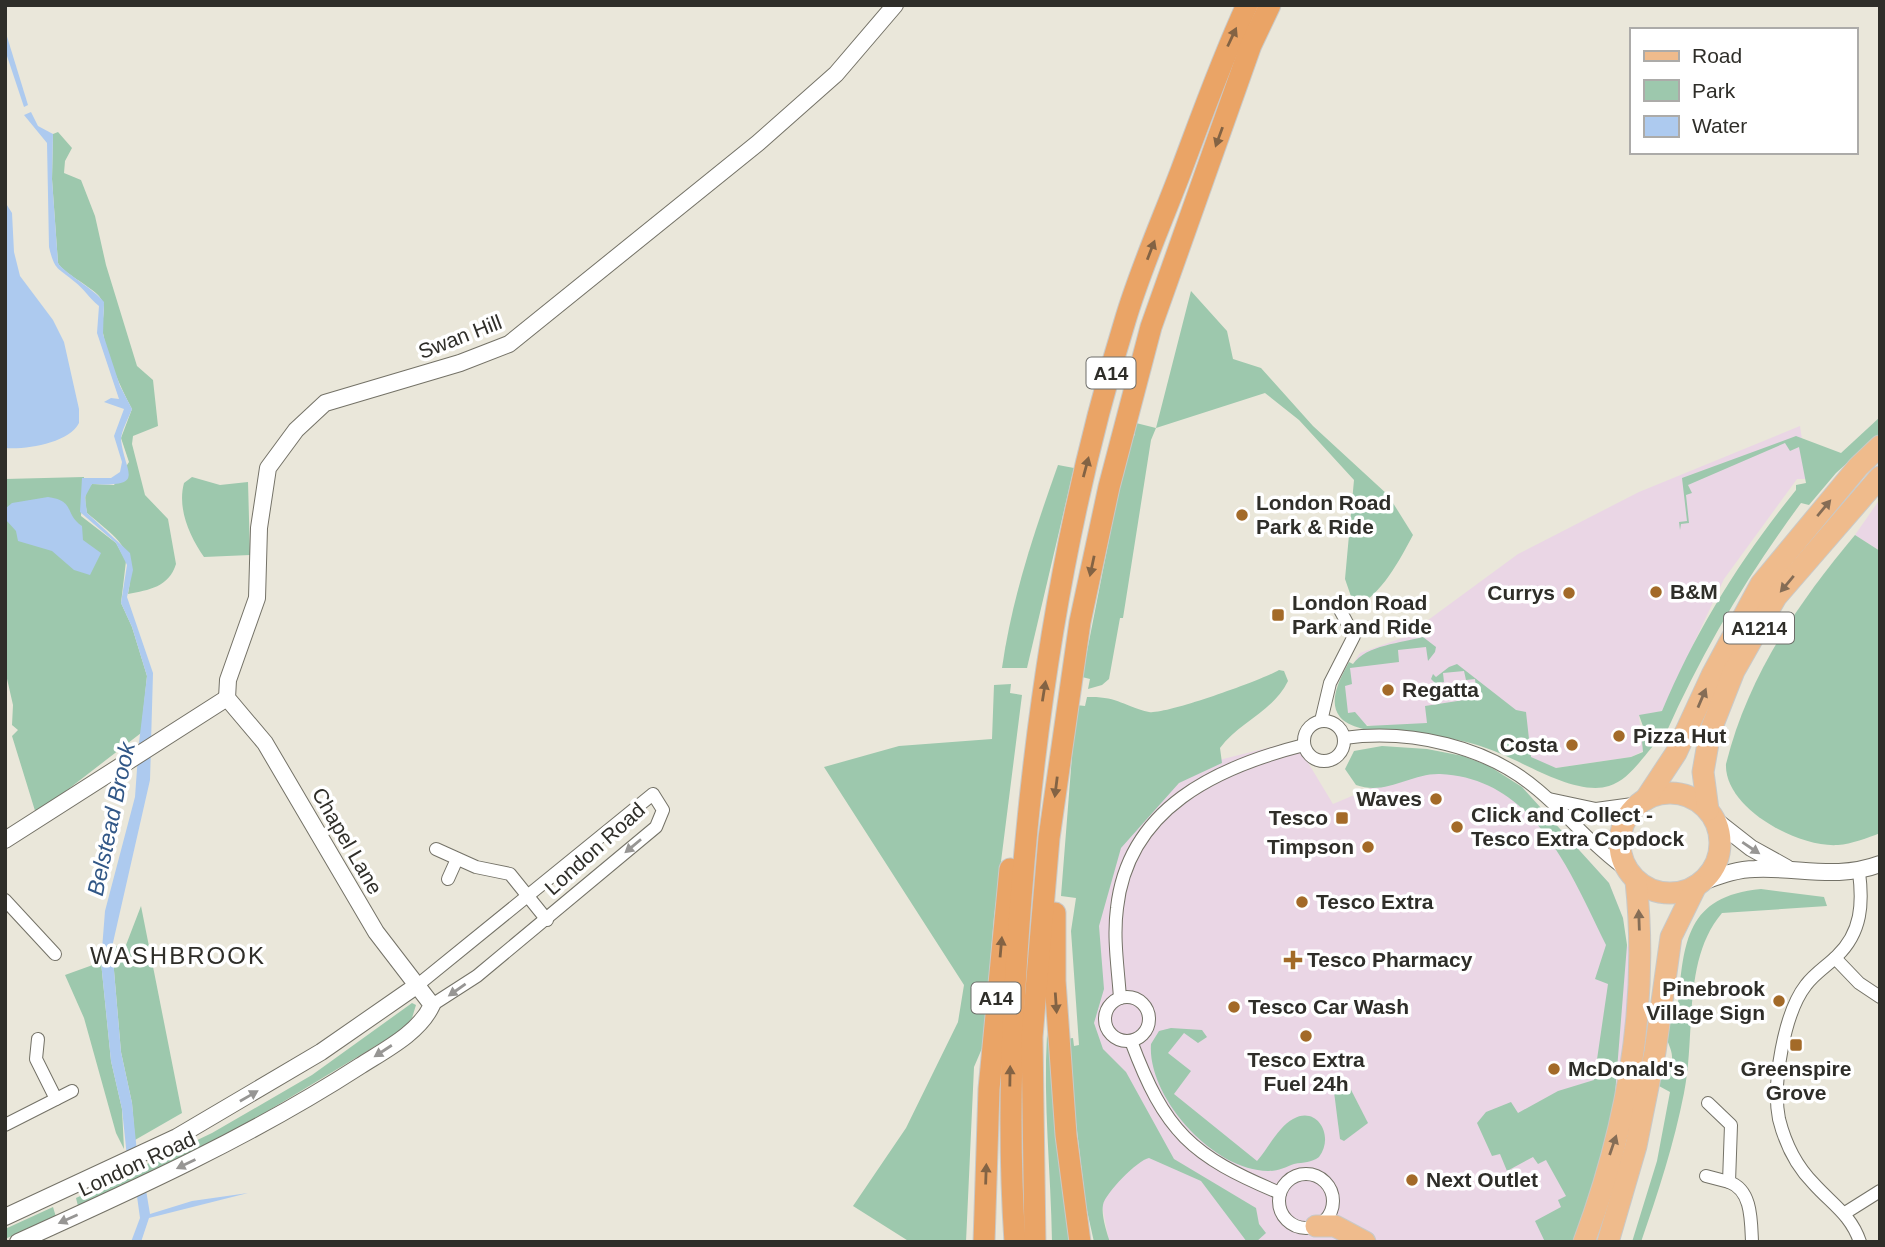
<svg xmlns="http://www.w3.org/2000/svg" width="1885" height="1247" font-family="Helvetica,sans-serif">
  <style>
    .commercial { fill: #ead6e5 }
    .green { fill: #9dc8ad }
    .water { fill: #adcaef }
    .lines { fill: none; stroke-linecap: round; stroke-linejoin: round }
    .minor-casing { stroke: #747267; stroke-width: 14 }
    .tertiary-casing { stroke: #747267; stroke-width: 18 }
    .primary-casing { stroke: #c9c9c7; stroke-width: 23 }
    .trunk-casing { stroke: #c9c9c7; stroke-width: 23 }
    .minor { stroke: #fff; stroke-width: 12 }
    .tertiary { stroke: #fff; stroke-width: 16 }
    .primary { stroke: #efbb8c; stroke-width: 21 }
    .trunk { stroke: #eaa466; stroke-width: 21 }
    .oneway { fill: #836344 }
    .oneway2 { fill: #856d56 }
    .oneway3 { fill: #979694 }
    .poi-dot { fill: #a36a28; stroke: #fff; stroke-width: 2.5 }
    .labels { text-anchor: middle; stroke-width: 7; stroke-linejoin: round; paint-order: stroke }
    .shield { fill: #fff; stroke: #6d6d69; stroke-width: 2 }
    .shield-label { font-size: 19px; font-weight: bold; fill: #2f2e29 }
    .street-label { font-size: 21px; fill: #2f2e29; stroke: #fff }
    .poi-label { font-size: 21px; font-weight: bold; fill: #2f2e29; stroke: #fff; text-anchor: start }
    .water-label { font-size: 23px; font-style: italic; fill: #315787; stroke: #fff }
    .quarter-label { font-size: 24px; letter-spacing: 2px; fill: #2f2e29; stroke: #fff }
  </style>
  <rect width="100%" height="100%" fill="#eae7da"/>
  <g class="commercial">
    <path d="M1800,426L1808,479H1797L1724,579L1662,711L1639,716L1643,751L1631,757L1556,768L1459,737L1383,728L1357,723L1343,716L1340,684L1360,653L1405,637L1518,554L1639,492Z"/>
    <path d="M1880,499V551L1855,535Z"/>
    <path d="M1295,741L1333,804L1423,766L1499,778L1522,787L1609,883L1623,918L1625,946L1641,949L1639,991L1583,1242H1109L1086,1121L1099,908L1113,853L1155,776Z"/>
  </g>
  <g class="green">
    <path d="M58,132L72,148L65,161L64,173L81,180L95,216L106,265L137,366L153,380L158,426L133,436L132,444L145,495L168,519L176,564C169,587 149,590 128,594C137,549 119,540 87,513C85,501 83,492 92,484L114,485L129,462L121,438L132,409C120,386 107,358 103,333C100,319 109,308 99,296C90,286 62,272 58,263L52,179L53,134Z"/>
    <path d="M1191,291L1227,331L1233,359L1261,368L1313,426L1388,495L1413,535C1399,561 1382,594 1355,608L1345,579L1354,480L1299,420L1265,393L1156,428L1151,440L1123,618H1120L1109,679L1102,685L1088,689L1090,679L1082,677L1126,453L1135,434L1132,433L1136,423L1156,428Z"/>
    <path d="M1880,417V433L1836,473L1809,505L1801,503C1748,575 1703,650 1666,733C1647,748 1634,778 1609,786C1577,796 1527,764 1499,753C1483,746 1465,741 1448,738C1422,732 1358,738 1340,717C1327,701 1341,677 1349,662L1353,664C1366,645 1402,643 1423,637L1436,647L1435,652L1428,661L1426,647L1398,650L1399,662L1350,668L1352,684L1345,686L1348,713L1355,712L1367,726L1427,723L1425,706L1477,698L1475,679L1466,680L1464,671L1443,673L1444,682L1435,683L1431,679L1433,674L1436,677L1449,667L1457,664L1516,710L1526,712L1531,757L1556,768L1631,757L1643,752L1641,731L1644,729L1639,715L1662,711C1696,630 1741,558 1796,490V485L1806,483L1799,447L1790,451L1785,443L1688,485L1692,493L1686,495L1689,523L1681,524L1680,530L1679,522L1687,521L1682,478L1796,436L1841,453Z"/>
    <path d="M1058,465L1074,468L1027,668H1002C1012,597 1034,533 1058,465Z"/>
    <path d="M84,477L81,516L116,543L126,561L121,603L132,627L147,676L141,733L36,814L12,736L18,730L12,725L13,705L5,670V479Z"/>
    <path d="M192,477L220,485L248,482L250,555L204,557C190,537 177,509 184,483Z"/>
    <path d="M1855,535L1880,551V833C1868,838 1851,844 1838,845C1798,848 1724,808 1726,764C1748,676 1798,603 1855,535Z"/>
    <path d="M1279,670L1284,671L1288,681C1273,712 1239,722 1220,748L1222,763L1179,783L1121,848L1099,926L1104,989L1094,1023L1103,1049L1126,1072L1174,1159L1256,1208L1259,1224L1266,1233L1256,1242H1247L1201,1181L1149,1158C1138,1160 1105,1193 1103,1205C1101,1215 1107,1234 1110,1242H1094L1086,1206L1066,1039L1073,1038L1074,1046L1079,1045L1071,931L1076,898L1061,896L1076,705L1085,706L1087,697C1118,696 1123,706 1149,712C1165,715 1262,680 1279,670Z"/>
    <path d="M1011,684L1010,693L1022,695L994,917L983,1046L974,1067L966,1242H910L853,1206L906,1128L958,1022L964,985L824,767L899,746L992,739L994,685Z"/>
    <path d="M1382,746L1427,749L1463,756L1489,766L1522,787L1609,883L1623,918L1627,945L1612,1132L1579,1242H1545L1535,1221L1561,1207L1558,1200L1566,1196L1546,1160L1538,1164L1533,1157L1507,1171L1500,1154L1492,1156L1477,1123L1486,1112L1511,1102L1518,1113L1558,1091L1594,1080L1608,984L1595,979L1606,945C1570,872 1534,778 1440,774C1411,773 1386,796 1356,785L1345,769L1354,751Z"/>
    <path d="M1761,889L1824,897L1827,906L1722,913C1682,960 1696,1034 1684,1093C1674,1144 1658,1193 1641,1242H1632L1657,1161L1670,1092L1659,1086L1661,1069L1672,1059C1673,1048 1664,1039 1665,1028C1666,1018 1677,1014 1678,1005C1684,942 1686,896 1761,889Z"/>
    <path d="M141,906L182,1113L135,1140L132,1103L121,1052L112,947L126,945Z"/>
    <path d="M101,962L111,1061L122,1109L124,1149L116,1133L84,1018L65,975Z"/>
    <path d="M412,1003L416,1005L412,1018L402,1030L213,1144L78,1206L76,1198L212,1133L312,1075Z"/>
    <path d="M1171,1028L1202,1030L1207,1037L1198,1043L1184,1033L1168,1053L1191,1071L1174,1094L1257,1161C1268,1149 1278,1127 1293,1119C1317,1105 1335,1136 1319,1157C1311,1163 1304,1162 1294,1164C1286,1167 1278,1171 1269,1171C1214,1172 1147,1097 1151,1044L1159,1031Z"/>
    <path d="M1047,1034L1054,1068L1070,1242H1052C1051,1172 1043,1104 1047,1034Z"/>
    <path d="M1336,1078L1346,1080L1368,1123L1344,1141L1340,1139L1333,1084Z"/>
    <path d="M53,1207L56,1217L5,1239V1229Z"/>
  </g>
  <g class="water">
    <path d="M5,30L28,105L24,107L5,50Z"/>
    <path d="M31,112L38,126L53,134L52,179L58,263C63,272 94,289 104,302L103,334L120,386L132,409C129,417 121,431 121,440C125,474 147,487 92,484L85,497L87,513L130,553L133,570L127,597L153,673L151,743L138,751L147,676L132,627L121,603L127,565L116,543L80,512L82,478H111L120,472L122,462L114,436L124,409L104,402L111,398L119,399L97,333L99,306C90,299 84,289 75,282C58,267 55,272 49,247L47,143L24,115Z"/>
    <path d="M5,202L12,213L14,252L20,276L53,320L64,342L79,409V423C69,443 26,450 5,448Z"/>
    <path d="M48,497C76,501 64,514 82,526L83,540L101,553L90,575L74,570L52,551L18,541L16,531L6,520V508L12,503Z"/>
    <path d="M151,746L150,780L112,947L121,1052L132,1103L139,1172L129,1176L122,1109L111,1061L101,962L105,911L135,797L138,755Z"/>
    <path d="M144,1178L150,1214L192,1201L248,1193L149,1218L141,1242H131L140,1218L135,1182Z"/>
  </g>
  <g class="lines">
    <g class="minor-casing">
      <g id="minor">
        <circle cx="1324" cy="741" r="20"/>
        <path d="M1321,721L1330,683L1354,636L1339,608"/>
        <path d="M1344,738C1410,729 1487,746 1538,790C1570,817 1595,849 1630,873"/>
        <path d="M1549,799L1596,809L1640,803"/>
        <path d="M436,849L476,867L510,874L547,920"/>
        <path d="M1859,872C1863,903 1862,932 1837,956C1827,966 1815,973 1806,985C1784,1013 1772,1084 1779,1119C1785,1143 1796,1166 1814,1184C1832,1204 1851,1215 1860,1242"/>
        <path d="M448,879L457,859"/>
        <path d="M5,900L55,954"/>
        <path d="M1835,958L1859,983L1880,997"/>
        <path d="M419,984L653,794L663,810L656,827L477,976L432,1005"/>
        <circle cx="1127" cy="1019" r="22"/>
        <path d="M1120,998C1118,968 1113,938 1117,908C1128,808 1217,767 1304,745"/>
        <path d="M38,1039L36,1059L56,1099"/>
        <path d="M1131,1041C1165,1132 1191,1156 1280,1193"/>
        <path d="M1708,1103L1731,1125L1729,1182C1752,1190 1751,1220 1752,1242"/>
        <path d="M5,1125L72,1091"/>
        <circle cx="1306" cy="1201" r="27"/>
        <path d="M1706,1176L1729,1182"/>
        <path d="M1845,1213L1880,1191"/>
      </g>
    </g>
    <g class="tertiary-casing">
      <g id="tertiary">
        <path d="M1714,819L1751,848L1787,868"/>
        <path d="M5,840L227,698"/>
        <path d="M1702,882C1719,876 1737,869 1755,869C1799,867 1837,880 1880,864"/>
        <path d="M5,1217L177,1137L321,1052L419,984"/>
        <path d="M18,1242C135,1189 252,1136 360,1066C385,1050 419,1033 432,1005L376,932L265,743L227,698L228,680L257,598L259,528L268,468L296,430L325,403L460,363L509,344L758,143L836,74L895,5"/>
      </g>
    </g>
    <g class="primary-casing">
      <g id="primary">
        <circle cx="1670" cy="843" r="50"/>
        <path d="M1645,800L1676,753L1712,675L1761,584L1858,467L1880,446"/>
        <path d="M1708,810L1703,772L1710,732L1734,671L1776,597L1880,477"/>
        <path d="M1316,1226H1335L1365,1242"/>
        <path d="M1584,1242C1627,1127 1649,1003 1636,881"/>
        <path d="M1608,1242L1636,1146L1655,1052L1671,937L1696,886"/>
      </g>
    </g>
    <g class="trunk-casing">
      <g id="trunk">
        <path d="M1055,913V981L1066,1135L1080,1242"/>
        <path d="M984,1242L989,1089L1010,869"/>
        <path d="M1015,1242C1007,1125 1012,1014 1021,898C1036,703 1067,508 1125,321C1140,270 1162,221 1181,171C1202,115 1222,59 1247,5"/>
        <path d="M1035,1242L1032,1037L1049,838L1080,622L1109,487L1151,327L1251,45L1270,5"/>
      </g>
    </g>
    <use href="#minor" class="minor"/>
    <use href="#tertiary" class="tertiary"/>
    <use href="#primary" class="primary"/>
    <use href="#trunk" class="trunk"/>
  </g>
  <defs><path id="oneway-solid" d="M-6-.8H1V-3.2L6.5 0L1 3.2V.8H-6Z" transform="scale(1.75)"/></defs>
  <g class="oneway">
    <use href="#oneway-solid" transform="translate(1232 37) rotate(-65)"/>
    <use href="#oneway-solid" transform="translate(1219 137) rotate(110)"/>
    <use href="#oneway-solid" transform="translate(1151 250) rotate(-69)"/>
    <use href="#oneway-solid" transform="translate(1086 467) rotate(-75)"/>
    <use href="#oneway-solid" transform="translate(1092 566) rotate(102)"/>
    <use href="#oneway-solid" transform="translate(1044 691) rotate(-81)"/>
    <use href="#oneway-solid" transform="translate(1056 787) rotate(97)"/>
    <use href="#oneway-solid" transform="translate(1001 947) rotate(-85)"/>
    <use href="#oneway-solid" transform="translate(1056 1003) rotate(86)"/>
    <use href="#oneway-solid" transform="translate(1010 1076) rotate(-89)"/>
    <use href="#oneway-solid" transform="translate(986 1174) rotate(-88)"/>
  </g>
  <g class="oneway2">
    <use href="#oneway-solid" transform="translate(1824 508) rotate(-50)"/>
    <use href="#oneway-solid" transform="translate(1787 584) rotate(130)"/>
    <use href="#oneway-solid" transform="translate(1702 698) rotate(-67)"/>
    <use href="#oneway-solid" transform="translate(1639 920) rotate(-92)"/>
    <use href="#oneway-solid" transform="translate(1613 1145) rotate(-71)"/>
  </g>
  <g class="oneway3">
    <use href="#oneway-solid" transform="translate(633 846) rotate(140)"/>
    <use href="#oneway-solid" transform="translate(1751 848) rotate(34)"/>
    <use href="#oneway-solid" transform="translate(457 990) rotate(145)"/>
    <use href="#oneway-solid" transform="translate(383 1051) rotate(147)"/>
    <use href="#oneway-solid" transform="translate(249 1096) rotate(-30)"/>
    <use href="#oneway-solid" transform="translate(186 1164) rotate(154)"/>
    <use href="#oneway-solid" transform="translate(68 1219) rotate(156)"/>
  </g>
  <g class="poi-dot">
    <circle cx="1242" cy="515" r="7"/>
    <circle cx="1656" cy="592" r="7"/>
    <circle cx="1569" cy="593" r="7"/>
    <rect x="1271" y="608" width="14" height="14" rx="3.5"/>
    <circle cx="1388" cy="690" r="7"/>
    <circle cx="1619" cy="736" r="7"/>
    <circle cx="1572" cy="745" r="7"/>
    <circle cx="1436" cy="799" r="7"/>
    <rect x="1335" y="811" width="14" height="14" rx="3.5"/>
    <circle cx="1457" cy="827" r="7"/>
    <circle cx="1368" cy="847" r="7"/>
    <circle cx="1302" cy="902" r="7"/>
    <path d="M1289.5 949.5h7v7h7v7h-7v7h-7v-7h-7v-7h7z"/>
    <circle cx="1779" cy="1001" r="7"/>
    <circle cx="1234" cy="1007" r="7"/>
    <circle cx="1306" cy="1036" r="7"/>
    <rect x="1789" y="1038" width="14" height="14" rx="3.5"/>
    <circle cx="1554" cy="1069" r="7"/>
    <circle cx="1412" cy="1180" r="7"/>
  </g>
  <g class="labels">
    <g class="shield">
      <rect x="1086.5" y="357.5" width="49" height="31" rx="5"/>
      <rect x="1724" y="612.5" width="70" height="31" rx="5"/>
      <rect x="971.5" y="982.5" width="49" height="31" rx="5"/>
    </g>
    <g class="shield-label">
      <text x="1111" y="380">A14</text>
      <text x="1759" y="635">A1214</text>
      <text x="996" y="1005">A14</text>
    </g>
    <g class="street-label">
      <text transform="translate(460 337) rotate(-21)" y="7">Swan Hill</text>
      <text transform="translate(347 841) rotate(60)" y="7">Chapel Lane</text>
      <text transform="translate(595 849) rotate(-42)" y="7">London Road</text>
      <text transform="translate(137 1164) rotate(-25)" y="7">London Road</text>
    </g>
    <g class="poi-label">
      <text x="1256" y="510">London Road<tspan x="1256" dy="24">Park &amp; Ride</tspan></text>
      <text x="1670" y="599">B&amp;M</text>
      <text x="1555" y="600" text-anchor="end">Currys</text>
      <text x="1292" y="610">London Road<tspan x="1292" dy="24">Park and Ride</tspan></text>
      <text x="1402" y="697">Regatta</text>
      <text x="1633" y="743">Pizza Hut</text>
      <text x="1558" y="752" text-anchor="end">Costa</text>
      <text x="1422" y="806" text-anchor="end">Waves</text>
      <text x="1471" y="822">Click and Collect -<tspan x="1471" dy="24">Tesco Extra Copdock</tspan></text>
      <text x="1328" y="825" text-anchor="end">Tesco</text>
      <text x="1354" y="854" text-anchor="end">Timpson</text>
      <text x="1316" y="909">Tesco Extra</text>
      <text x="1307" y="967">Tesco Pharmacy</text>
      <text x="1765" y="996" text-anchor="end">Pinebrook<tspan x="1765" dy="24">Village Sign</tspan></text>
      <text x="1248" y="1014">Tesco Car Wash</text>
      <text x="1306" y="1067" text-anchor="middle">Tesco Extra<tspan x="1306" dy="24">Fuel 24h</tspan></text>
      <text x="1568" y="1076">McDonald's</text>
      <text x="1796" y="1076" text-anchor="middle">Greenspire<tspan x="1796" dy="24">Grove</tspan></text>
      <text x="1426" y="1187">Next Outlet</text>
    </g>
    <g class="water-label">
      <text transform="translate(111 819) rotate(-78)" y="8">Belstead Brook</text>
    </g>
    <g class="quarter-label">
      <text x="178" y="964">WASHBROOK</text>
    </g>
  </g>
  <rect width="1885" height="1247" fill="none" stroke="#2f2e29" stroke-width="14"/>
  <rect x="1630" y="28" width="228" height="126" fill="#ffffff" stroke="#acaba9" stroke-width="2"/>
  <rect x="1644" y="51" width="35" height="10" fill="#efbb8c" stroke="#acaba9" stroke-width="2"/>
  <text x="1692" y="63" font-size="21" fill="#2f2e29">Road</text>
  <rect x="1644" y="80" width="35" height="21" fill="#9dc8ad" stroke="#acaba9" stroke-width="2"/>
  <text x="1692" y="98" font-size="21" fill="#2f2e29">Park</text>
  <rect x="1644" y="116" width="35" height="21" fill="#adcaef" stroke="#acaba9" stroke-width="2"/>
  <text x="1692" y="133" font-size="21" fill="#2f2e29">Water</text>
</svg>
